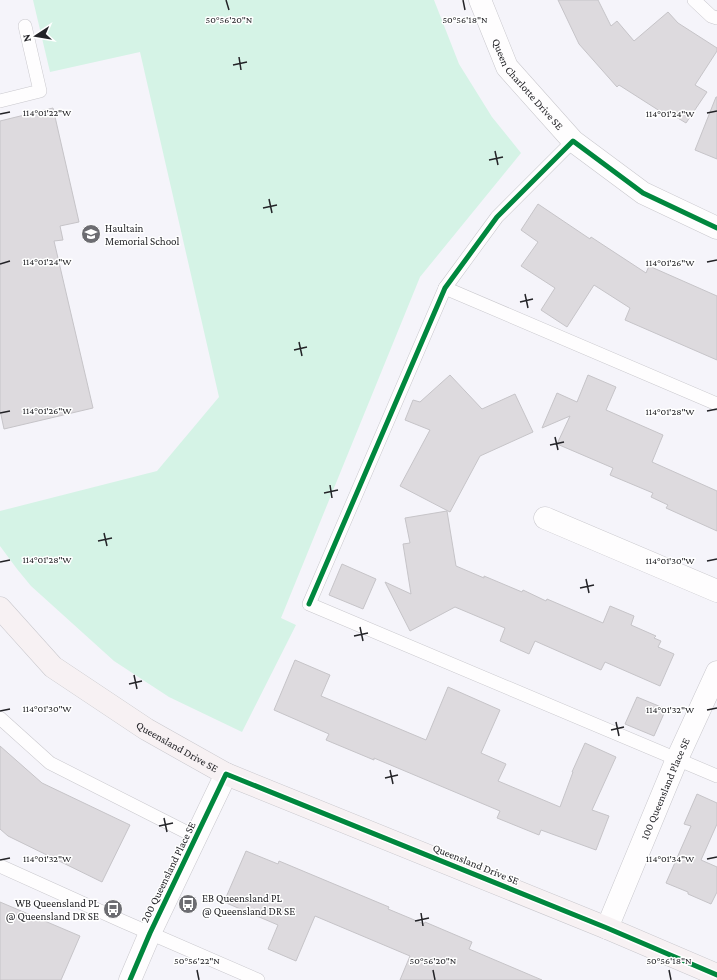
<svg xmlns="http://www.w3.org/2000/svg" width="717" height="980" font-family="'Crimson Pro',serif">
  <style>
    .green { fill: #d5f3e6 }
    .building { fill: #dddade; stroke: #c6c4c8 }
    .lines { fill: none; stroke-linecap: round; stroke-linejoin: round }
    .lane-casing { stroke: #c9c8cd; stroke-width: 14 }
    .street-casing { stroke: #c9c8cd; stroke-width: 23 }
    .secondary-casing { stroke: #c9c8cd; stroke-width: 23 }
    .lane { stroke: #fefdfe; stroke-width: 13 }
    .street { stroke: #fefdfe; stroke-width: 22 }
    .secondary { stroke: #f7f1f3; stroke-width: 22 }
    .cycleway-casing { stroke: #fff; stroke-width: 8 }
    .cycleway { stroke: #00873e; stroke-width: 5 }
    .ticks { fill: none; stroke: #232327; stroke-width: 1.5 }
    .labels { text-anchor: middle; stroke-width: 3; stroke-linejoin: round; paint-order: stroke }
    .street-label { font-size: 11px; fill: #232327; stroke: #fff }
    .poi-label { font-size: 11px; fill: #232327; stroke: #fff; text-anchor: start }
    .ticks-label { font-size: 10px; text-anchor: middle; fill: #232327; stroke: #fff; stroke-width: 3; stroke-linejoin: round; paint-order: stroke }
  </style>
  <rect width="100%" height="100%" fill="#f5f4fa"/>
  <path class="green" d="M33,0H434L459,64L492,117L521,153L420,277L281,618L296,625L242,732L169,697L114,661L31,586L17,569L0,546V511L157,471L219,397L140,52L50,72Z"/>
  <g class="building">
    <path d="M558,0H598L611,26L617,21L634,41L668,12L678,23L717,48V51L695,85L707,92L686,123L668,112L666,115L619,85L617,87L579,44Z"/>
    <path d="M716,97H717V159L695,150Z"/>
    <path d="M53,108L79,222L60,226L63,240L54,241L93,408L4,429L0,410V121Z"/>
    <path d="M538,204L590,239L591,237L646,273L649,266L717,296V360L625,320L630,308L594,285L567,327L541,310L555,288L521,266L538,242L521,230Z"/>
    <path d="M450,375L482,409L515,394L533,432L480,456L450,512L400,486L430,430L405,420L413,400L420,402Z"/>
    <path d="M588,375L616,387L606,410L663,435L652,462L717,491V531L666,508L668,505L651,497L653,493L610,475L613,468L557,444L570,416L542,428L557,393L577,402Z"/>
    <path d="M447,511L456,566L484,578V576L522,592L523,590L546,601L547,599L603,623L610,606L634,616L631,625L656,636L654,638L661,641L658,647L674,654L660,686L605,662L601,670L535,641L529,654L500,641L505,628L455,607L410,631L385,582L411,594L403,544L410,543L405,518Z"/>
    <path d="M342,564L376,579L363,609L329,595Z"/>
    <path d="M295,660L330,675L321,696L426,740L448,687L500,710L481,753L506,764L498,781L560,807L573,772H572L585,743L616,757L592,810L609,816L596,850L541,830L539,835L497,818L500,811L374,758V760L326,740L329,734L274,710Z"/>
    <path d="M637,697L666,709L654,736L625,724Z"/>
    <path d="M0,746L42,783L130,825L102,882L8,836L0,829Z"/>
    <path d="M697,794L717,803V824L701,860L717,867V892L711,904L688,894V892L666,883L691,826L684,824Z"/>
    <path d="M246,851L278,864L279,861L389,907L388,909L424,924L425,922L472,942L469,949L542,980H400L410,956L315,916L296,961L268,949L278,925L224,902Z"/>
    <path d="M0,902L80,936L61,980H0Z"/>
  </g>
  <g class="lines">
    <g class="lane-casing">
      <g id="lane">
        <path d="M694,0L711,16L717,18"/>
        <path d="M0,101L40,91L25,26"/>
        <path d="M573,141L497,217L445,288L309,604L717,776"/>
        <path d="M445,288L717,404"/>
        <path d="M0,718L50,763L196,837"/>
        <path d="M0,866L122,921L258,980"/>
      </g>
    </g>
    <g class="street-casing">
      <g id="street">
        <path id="s1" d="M480,0L507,67L573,141L643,193L717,228"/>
        <path d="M545,518L717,591"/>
        <path id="s2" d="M607,928L677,759L717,672"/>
        <path d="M130,980L150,933L226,774"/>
      </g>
    </g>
    <g class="secondary-casing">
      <g id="secondary">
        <path id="s3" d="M0,608L53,667L146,729L226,774L607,928L717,975"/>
      </g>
    </g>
    <use href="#lane" class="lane"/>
    <use href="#street" class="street"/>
    <use href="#secondary" class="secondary"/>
    <g class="cycleway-casing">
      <g id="cycleway">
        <path d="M309,604L445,288L497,217L573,141L643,193L717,228"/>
        <path d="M130,980L150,933L226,774L607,928L717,975"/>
      </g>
    </g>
    <use href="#cycleway" class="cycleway"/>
  </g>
  <path class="ticks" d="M226,0L229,10M463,0L465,10M239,57L241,70M233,65L247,62M707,113L717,111M0,114L10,112M495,151L498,165M489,160L503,157M269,199L272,213M263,208L277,205M707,262L717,260M0,264L10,261M525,294L528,308M520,302L533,299M299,342L302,356M294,350L307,347M707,411L717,409M0,413L10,411M555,437L558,450M550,445L564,442M330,485L332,498M324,493L338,490M104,533L107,546M98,541L112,538M707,561L717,559M0,562L10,560M586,579L589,593M580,588L594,585M360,627L363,641M354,636L368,633M134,675L137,689M129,684L142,681M707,710L717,708M0,711L10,709M616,722L619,736M611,730L624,727M390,770L393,784M385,778L398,775M164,818L167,832M159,826L173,823M707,859L717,857M0,860L10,858M421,913L423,926M415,921L429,918M197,970L199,980M433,970L435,980M669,970L671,980"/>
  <defs>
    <g id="school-disc" transform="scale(1)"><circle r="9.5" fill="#6c6c71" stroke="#fff"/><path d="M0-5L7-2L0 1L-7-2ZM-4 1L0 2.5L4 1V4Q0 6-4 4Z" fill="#fff"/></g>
    <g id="bus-disc" transform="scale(1)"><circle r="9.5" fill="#6c6c71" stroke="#fff"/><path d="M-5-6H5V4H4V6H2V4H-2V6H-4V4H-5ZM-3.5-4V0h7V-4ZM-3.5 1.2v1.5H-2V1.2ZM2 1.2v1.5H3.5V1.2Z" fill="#fff"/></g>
  </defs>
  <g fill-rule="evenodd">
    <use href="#school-disc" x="91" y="234"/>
    <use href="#bus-disc" x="188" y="904"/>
    <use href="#bus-disc" x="113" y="909"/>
  </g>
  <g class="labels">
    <g class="street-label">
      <text dy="4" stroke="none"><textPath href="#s1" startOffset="98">Queen Charlotte Drive SE</textPath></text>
      <text dy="4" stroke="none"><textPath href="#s3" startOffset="227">Queensland Drive SE</textPath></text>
      <text dy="4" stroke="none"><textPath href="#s2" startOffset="151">100 Queensland Place SE</textPath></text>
      <text transform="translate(476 864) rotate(22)" y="4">Queensland Drive SE</text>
      <text transform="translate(168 872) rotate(-64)" y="4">200 Queensland Place SE</text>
    </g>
    <g class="poi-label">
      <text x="105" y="232">Haultain<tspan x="105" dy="13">Memorial School</tspan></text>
      <text x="202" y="902">EB Queensland PL<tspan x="202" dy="13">@ Queensland DR SE</tspan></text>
      <text x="99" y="907" text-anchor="end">WB Queensland PL<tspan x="99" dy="13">@ Queensland DR SE</tspan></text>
    </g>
  </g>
  <g class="ticks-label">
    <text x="229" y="23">50°56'20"N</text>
    <text x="465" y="23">50°56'18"N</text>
    <text x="47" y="116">114°01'22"W</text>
    <text x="670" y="117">114°01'24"W</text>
    <text x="47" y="265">114°01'24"W</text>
    <text x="670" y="266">114°01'26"W</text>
    <text x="47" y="414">114°01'26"W</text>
    <text x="670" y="415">114°01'28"W</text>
    <text x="47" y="563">114°01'28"W</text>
    <text x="670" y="564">114°01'30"W</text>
    <text x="47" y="712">114°01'30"W</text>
    <text x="670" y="713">114°01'32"W</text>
    <text x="47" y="862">114°01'32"W</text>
    <text x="670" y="862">114°01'34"W</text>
    <text x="197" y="964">50°56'22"N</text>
    <text x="433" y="964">50°56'20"N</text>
    <text x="669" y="964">50°56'18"N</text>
  </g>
  <g transform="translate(36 36) rotate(258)" stroke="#ffffff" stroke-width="3" paint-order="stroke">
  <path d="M0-3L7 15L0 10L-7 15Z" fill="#232327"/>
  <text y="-6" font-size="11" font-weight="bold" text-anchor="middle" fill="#232327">N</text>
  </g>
</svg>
